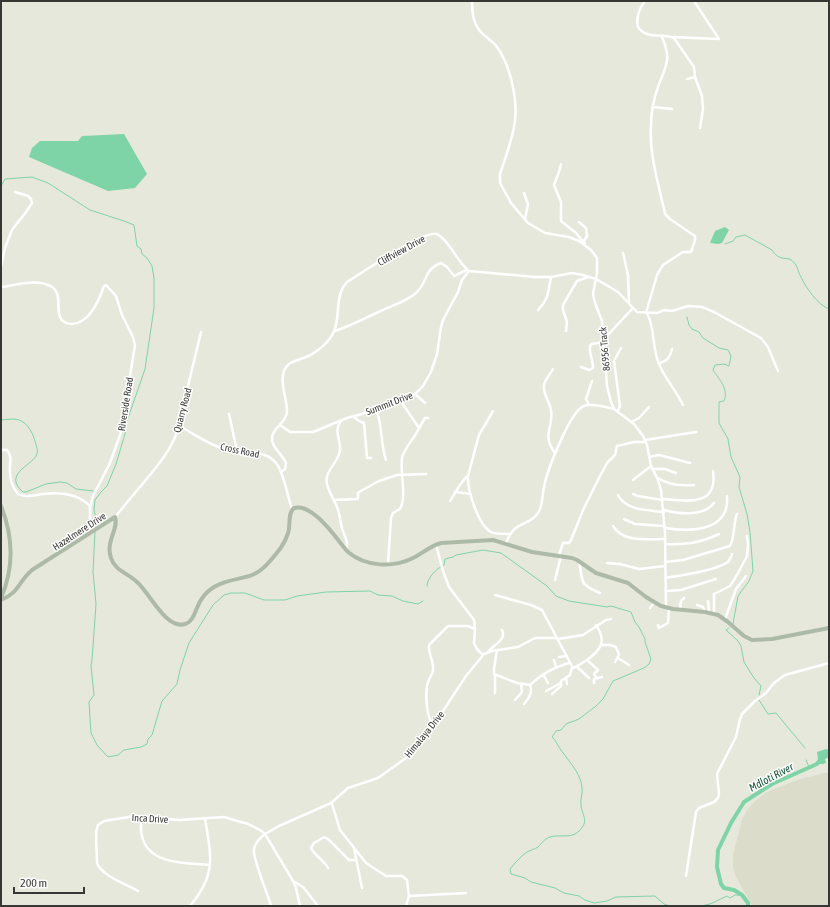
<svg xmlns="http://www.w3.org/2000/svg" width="830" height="907" font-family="'Asap Condensed',sans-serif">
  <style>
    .built { fill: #dbddca }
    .water { fill: #7ed4a6 }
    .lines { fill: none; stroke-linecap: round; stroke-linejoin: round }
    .stream { stroke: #7ed4a6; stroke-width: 1 }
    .river { stroke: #7ed4a6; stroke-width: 4 }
    .street { stroke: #fff; stroke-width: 2.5 }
    .secondary { stroke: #aebaa8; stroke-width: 4 }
    .labels { text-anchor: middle; stroke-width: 3; stroke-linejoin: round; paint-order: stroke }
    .street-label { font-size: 10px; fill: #373833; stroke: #fff }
    .water-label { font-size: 11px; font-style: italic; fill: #135537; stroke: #fff }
  </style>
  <rect width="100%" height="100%" fill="#e7e8dc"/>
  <path class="built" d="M829,772V906H752L736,877L733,867V855L737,839L742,820L747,810L754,802L765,793L777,788L797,780Z"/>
  <g class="water">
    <path d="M124,134L147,174L135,188L108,191L29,157L32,148L40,141H78L82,136Z"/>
    <path d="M725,227L729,230L722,243L718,244L710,243L715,231Z"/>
    <path d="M826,749L829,750V757L825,759L826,763L823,764H818L817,762L818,759L817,752Z"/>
  </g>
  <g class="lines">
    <g class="stream">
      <path d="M1,186L5,179L32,177L48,183L90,210L124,221L134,225L137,246L141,249L142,254L147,258L152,266L154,278V308L145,369L127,421L125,434L116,464L107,486L101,492L95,500L94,510L96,519V528"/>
      <path d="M725,244L733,241L736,237L745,235L772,250C777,258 781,258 790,259C798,264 797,270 801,277C806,288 818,305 829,309"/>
      <path d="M687,317L689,325L692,329L699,332L703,338L719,348L728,350L731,356L729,366L724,364L715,365L713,370C719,379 729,389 724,401L719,402V423L728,439L731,457L740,477L739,487L747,514L750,532L753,571L749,581L738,596L733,624"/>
      <path d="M1,420C5,420 9,419 13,419C26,419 32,431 35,441C36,446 39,451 36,456C30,466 3,475 23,492H26L46,484L60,482L67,483L76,489L93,491"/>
      <path d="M95,531L93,572L96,604L92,660L91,666L94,695L89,702L91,733L97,745L108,757L118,755L124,750L141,747L147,744L148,739L152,735L162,701L177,684L180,670L189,643L213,605L224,595L231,593H245L264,600H285L297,596L326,592L370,591L378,595L392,596L403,601L418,604L423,601"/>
      <path d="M427,586C427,578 436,569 444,565L445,559L453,557L456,555L483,550L501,553L547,586L556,596L569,601L607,607L611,606L631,612L635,622L639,627L645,639V642L651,659L649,664L644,668L613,681L603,699L596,706L579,719L566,724L561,730L556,731L552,737C556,740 556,743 559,747C567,760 580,771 582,787C583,793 580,799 581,806C583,817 589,821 579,831C572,839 559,834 550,837C544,839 542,843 538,847C535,849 531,850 527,852C521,856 514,864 510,869L511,874L525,878L531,882L555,888L564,893L579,896L585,900L594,903L607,901L616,897L655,896L664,904L670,906"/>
      <path d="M729,628L726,630L738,641L741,646L744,662L754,678L761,686L759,695"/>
      <path d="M759,700L768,714L776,713L805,748"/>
      <path d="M806,760L809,767"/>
      <path d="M701,906L710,904L727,896L730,898L735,895H742"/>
    </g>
    <path class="river" d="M748,906V903L742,895L734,890L724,888L721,884L717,867L718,850L731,823L744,802L772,784L817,764L820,760"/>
    <g class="street">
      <path d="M472,1C472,13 473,26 484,35C488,39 494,42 497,47C511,66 519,104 514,127C511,143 505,159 500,174V183L511,203L528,223L545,233L569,237L579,241L591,250L597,258V273L593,294L595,303L602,321L607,386L611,402L614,409L634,424L643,436L647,445L651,466L658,480L661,490L665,533L666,607"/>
      <path d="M645,1C639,8 636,18 638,27C647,40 662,33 674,38L694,67L695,77L687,79"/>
      <path d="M672,37L719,39L694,1"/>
      <path d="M695,77L702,96L703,109L700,128"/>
      <path d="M653,107L672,109"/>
      <path d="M561,164L559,172L554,185L561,202V221L576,233L585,244L584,241L587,236L586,228L579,222"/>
      <path d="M524,193L528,204L525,219"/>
      <path d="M623,253L628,275L629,302"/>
      <path d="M1,267L5,248L12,230L26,212L32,203L31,199L28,196L15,192"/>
      <path d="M1,287C17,285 37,278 52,287C63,294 55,310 61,319C63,322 68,324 72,324C90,323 99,300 104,286L106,285L116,296L122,315L133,337L135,345L121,432L110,463L93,496L90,507V521L86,528L78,539"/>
      <path d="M538,310C549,299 548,292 551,277"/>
      <path d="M646,313L657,275L663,265L683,252H691L695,240V236L670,219L665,214C659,185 649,155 651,126C651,113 654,98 658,87C666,65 672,60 662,37"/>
      <path d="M647,313C655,328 652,346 658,361C662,375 676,390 683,405"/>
      <path d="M335,331C351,326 367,317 383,310C394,305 407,301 416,293C428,282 423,270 441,263L447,267L454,276L467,270"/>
      <path d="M566,331L567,322L563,310V305L577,281L588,277"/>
      <path d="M603,340L633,308"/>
      <path d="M658,363C667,362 670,357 672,349"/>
      <path d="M581,367L589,370L593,368C593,360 589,353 590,346L592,344L603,342"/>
      <path d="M553,369C550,375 544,380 544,386C543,395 550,402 551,410C554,427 541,435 555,453"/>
      <path d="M415,394L425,403"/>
      <path d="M589,405L586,399L592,381"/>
      <path d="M376,409C383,425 380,443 386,460"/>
      <path d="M493,411L479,435L468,476C467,489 478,525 491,532C497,535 503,533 510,534"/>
      <path d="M618,411L620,406L614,361L621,348"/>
      <path d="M229,414L237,451"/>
      <path d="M353,416L359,421L364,423L367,458H371"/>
      <path d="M341,421C333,431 341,439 340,450C339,463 324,470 327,484C329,492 334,500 337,507C340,514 340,521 342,528C344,536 349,541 346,549"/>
      <path d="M631,422L639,418L649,407"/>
      <path d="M280,425L290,432H313L347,418L362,414L415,394L423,386L431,372L437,354L441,327L443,320L458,292L462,280L469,271"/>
      <path d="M179,426C196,435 214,448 233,451C247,453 266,450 276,463C284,472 288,498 292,510"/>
      <path d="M419,428L425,418H428"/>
      <path d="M645,440L696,432"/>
      <path d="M1,450H7C13,457 9,464 10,472C10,480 13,488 18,494C26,498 34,495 43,494C60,492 78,494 90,506"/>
      <path d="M649,457L659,455L690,463"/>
      <path d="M652,469H665L676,473"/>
      <path d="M281,472L285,469L286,463C283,455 273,449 272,440C271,428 287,423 287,411C287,398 276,374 289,364C294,361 300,359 306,357C316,353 330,342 334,331C341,316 334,296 347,282C360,274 426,229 437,234C451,242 456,261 469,271L535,277H551L572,273L583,275L596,279L618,292L637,312L657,313L664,310L672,311L688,306L702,307L714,312L761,338L768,347L778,371"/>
      <path d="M658,478C668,485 682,486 694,485"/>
      <path d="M633,480L651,466"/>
      <path d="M455,492L471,494"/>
      <path d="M633,494L638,496L663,500"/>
      <path d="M618,495C626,511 648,510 664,512"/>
      <path d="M663,499C688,501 718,507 713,471"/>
      <path d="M334,500L358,499V493L359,492L379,481L397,475L426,474"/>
      <path d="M450,501C454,495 463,478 468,476"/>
      <path d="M664,510C679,514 703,517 714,503"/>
      <path d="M115,517C122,509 128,501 135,493C155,468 179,445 182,411L201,332"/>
      <path d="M624,519L635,524L664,526"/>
      <path d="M613,526C623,543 649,539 665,539"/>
      <path d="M665,528C689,532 730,532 727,496"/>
      <path d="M506,543C515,519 529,527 538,513C543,506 542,495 544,487C547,471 570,411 584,406C593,403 605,407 614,409"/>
      <path d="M665,544C686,545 700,543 719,534"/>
      <path d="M436,545L443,571L449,587L474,620L475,629L474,643L477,649L483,655"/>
      <path d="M559,555L563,543H569L571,540L584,508L600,476L607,463L615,455L617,446L634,442H646"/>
      <path d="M579,561C583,583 579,584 600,593"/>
      <path d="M665,562L683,560L730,546C735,537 733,524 737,514"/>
      <path d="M607,563L620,564L639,569L665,566"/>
      <path d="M388,564L391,518L393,513L400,509C407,496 400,474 402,458C404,448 415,438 419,428L400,400"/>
      <path d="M665,578C681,575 715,571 728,562C730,560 731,557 732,554"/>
      <path d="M555,580L561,556"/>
      <path d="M666,591L681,590L716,579"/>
      <path d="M495,595L531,605L542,610L573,668C578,666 582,663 587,660C601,650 607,641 596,625"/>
      <path d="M708,601L709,612"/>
      <path d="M697,605L703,607L705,612"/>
      <path d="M650,608L655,602"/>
      <path d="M680,610L681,601L684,598"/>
      <path d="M714,614V594L730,586L737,575L747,556L748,544L747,536"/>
      <path d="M725,619L736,589L746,576"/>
      <path d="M658,625L659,628L668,623L669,609"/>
      <path d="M558,639L583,635L606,620L611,619"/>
      <path d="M601,645H610L616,647L619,655L615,662"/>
      <path d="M497,650L494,669V674L517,683L530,685C543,673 553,668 569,663"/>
      <path d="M488,652C493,645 507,640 502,630"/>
      <path d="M559,657L567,656"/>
      <path d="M618,658L629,665"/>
      <path d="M554,660L556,667"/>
      <path d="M587,660L598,670L594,674L596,677L594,680V683"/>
      <path d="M577,667L589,678"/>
      <path d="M543,674L548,683"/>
      <path d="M566,678L567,684"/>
      <path d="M594,679L602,677"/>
      <path d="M546,691L561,683"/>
      <path d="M495,693V675"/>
      <path d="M552,694L561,686V681L570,675L572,668"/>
      <path d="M515,700L522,692L521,684"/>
      <path d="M524,704C529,698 533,692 530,685"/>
      <path d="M433,725C426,717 425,692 428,682C429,678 433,674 433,670C434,661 428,653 429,645L448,626H468L475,629"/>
      <path d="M332,804L340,830L366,863L386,876H402L407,880L409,896L406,906"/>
      <path d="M142,817C141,823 140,830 142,836C148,865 187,863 210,865"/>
      <path d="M354,848L362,888"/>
      <path d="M328,868C324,860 315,856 311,848L314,843L324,837L328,839L349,860H356"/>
      <path d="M686,876L696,812L699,808L714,802L718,798L719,794L717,774L736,737L740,719L742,714L755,701L766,693L774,683L785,675L829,663"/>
      <path d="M293,881L303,887L318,906"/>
      <path d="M138,891C126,884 102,876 97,863L96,832L98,825L104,821L135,816L179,820L224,817L248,824L260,830L265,834C260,838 255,843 254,849C252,858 268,894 271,906"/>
      <path d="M409,896L466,893"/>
      <path d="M190,906C217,874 211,857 205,818"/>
      <path d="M300,906L296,888L293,881L265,834L279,826L331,803L348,788L378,778L406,758L439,717L466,676L484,654L492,651L518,647L535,638H557"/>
    </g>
    <g class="secondary">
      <path d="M1,506C13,536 14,568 1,598"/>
      <path d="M1,600C19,593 18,582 32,570L115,517C119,529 105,542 111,558C115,571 128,573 137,582C149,592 166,630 185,624C194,622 196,607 201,600C204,595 209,590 214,587C236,574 251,584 270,561C277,553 285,544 288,533C291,525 287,514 294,508C314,503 337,540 348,552C366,567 393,568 413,558C423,553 430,546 441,543L493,540L532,552L572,558L577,560L596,573L628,583L646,597L661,606L673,609L705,612L718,615L728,622L744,636L752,640L772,639L829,628"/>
    </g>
  </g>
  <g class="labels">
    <g class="street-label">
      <text transform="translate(401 250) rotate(-29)" y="4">Cliffview Drive</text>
      <text transform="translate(604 349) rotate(-95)" y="4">86956 Track</text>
      <text transform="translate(389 403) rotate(-21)" y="4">Summit Drive</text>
      <text transform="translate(125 404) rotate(-81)" y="4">Riverside Road</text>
      <text transform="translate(182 410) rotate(-75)" y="4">Quarry Road</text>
      <text transform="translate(240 450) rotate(12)" y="4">Cross Road</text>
      <text transform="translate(79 531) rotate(-33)" y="4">Hazelmere Drive</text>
      <text transform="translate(424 734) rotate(-51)" y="4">Himalaya Drive</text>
      <text transform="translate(150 818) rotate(3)" y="4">Inca Drive</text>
    </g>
    <g class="water-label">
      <text transform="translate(771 777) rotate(-28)" y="4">Mdloti River</text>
    </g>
  </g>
  <rect width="830" height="907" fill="none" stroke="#373833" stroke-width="4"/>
  <path d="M14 887v6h70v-6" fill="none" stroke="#373833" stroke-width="2"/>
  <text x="20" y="887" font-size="12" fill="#373833" stroke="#ffffff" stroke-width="3" paint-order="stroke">200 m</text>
</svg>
